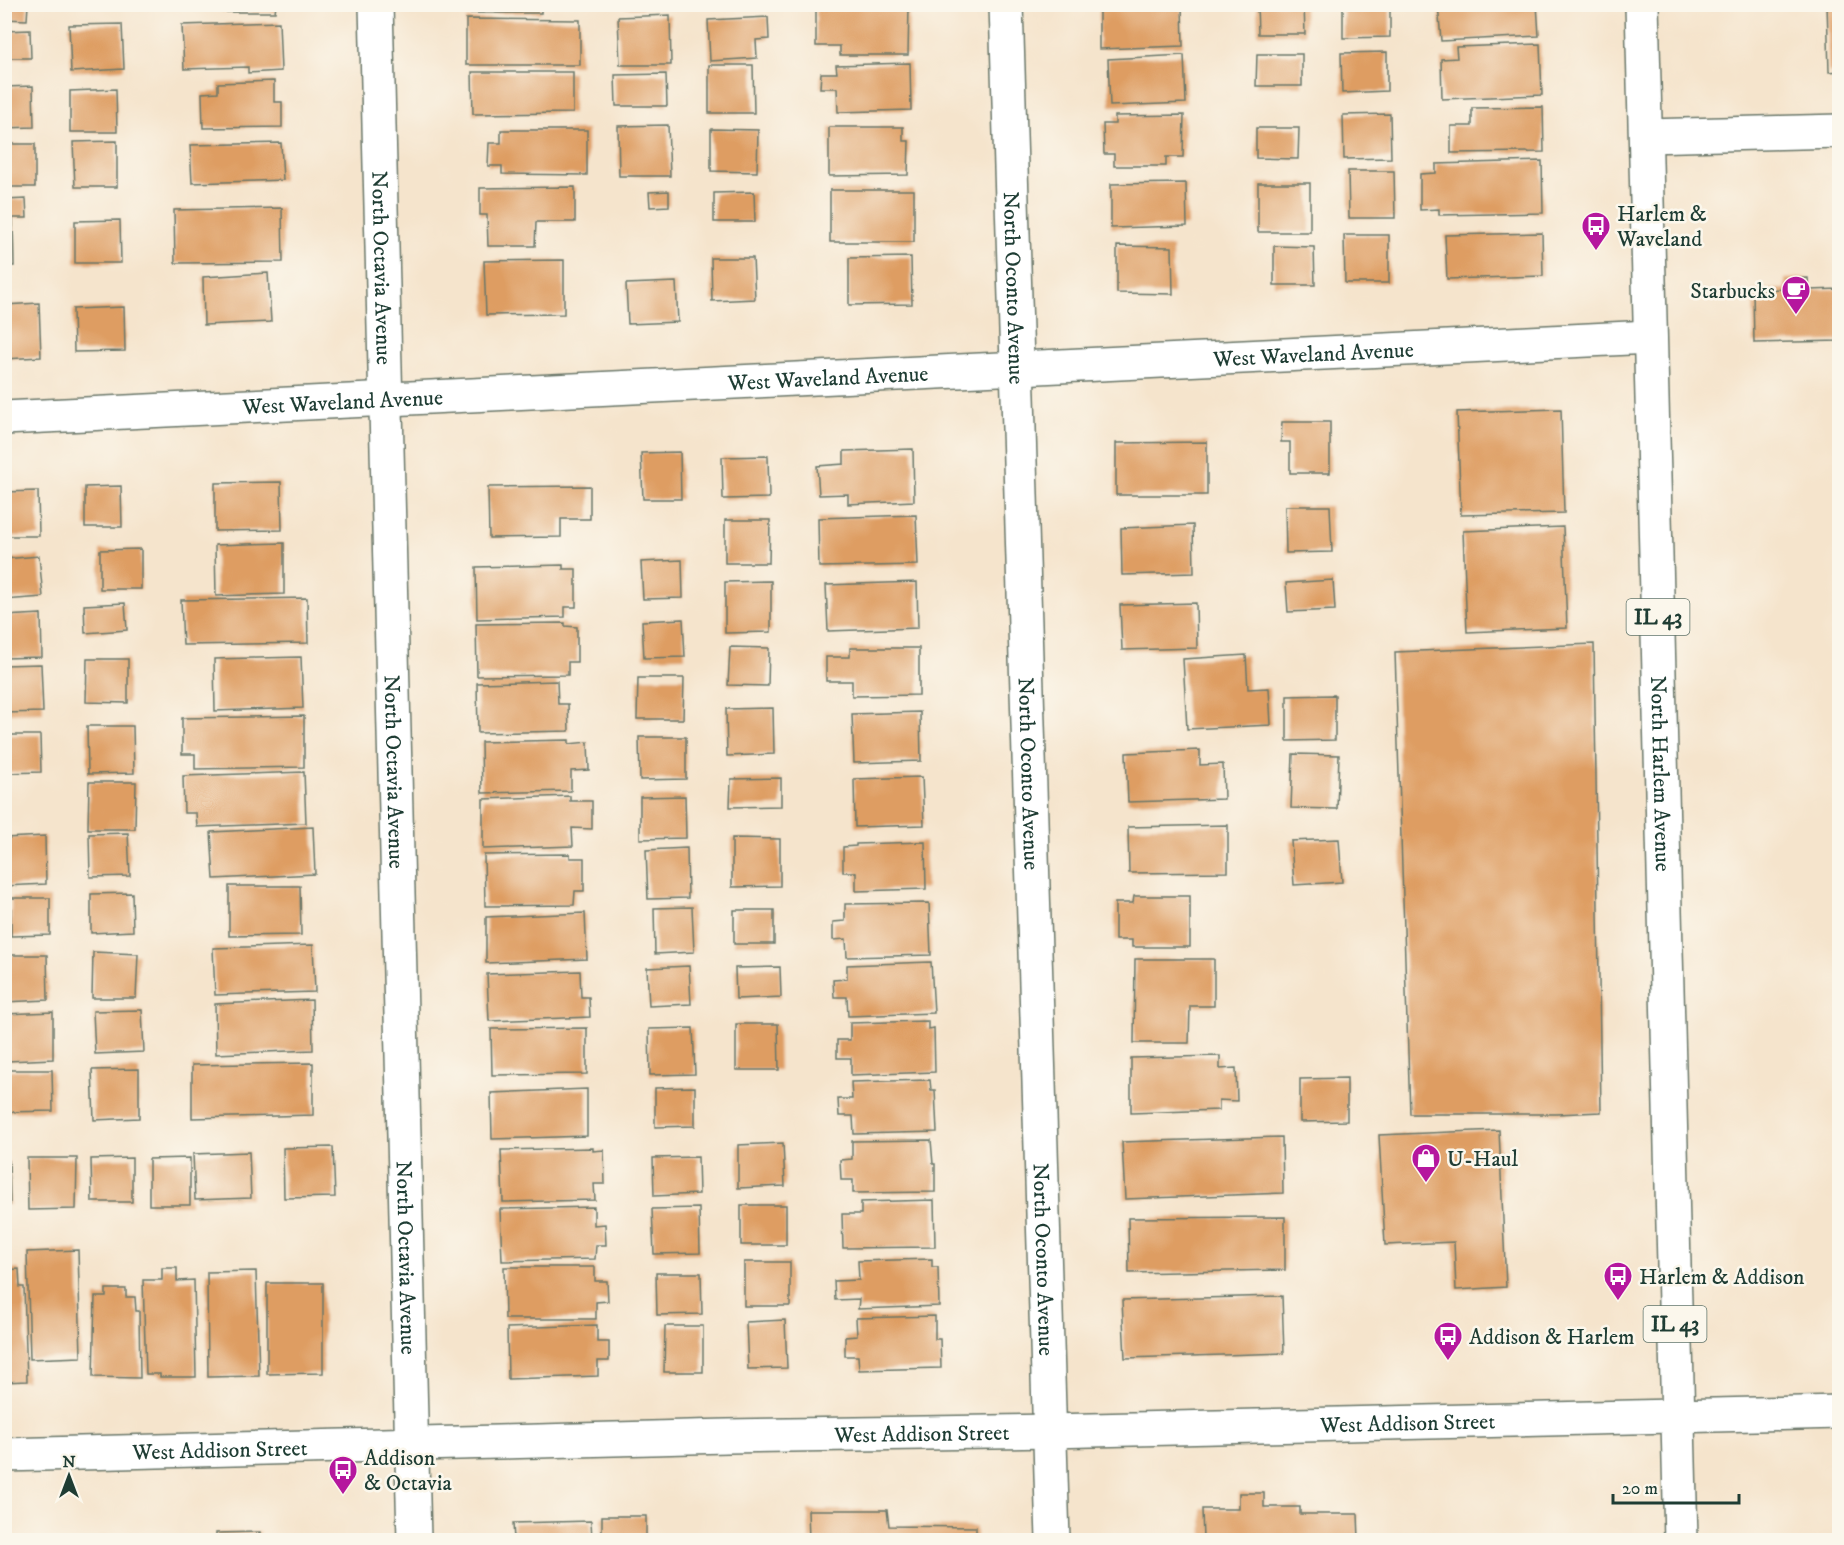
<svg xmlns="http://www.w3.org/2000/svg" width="1844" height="1545" font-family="'IM FELL DW Pica',serif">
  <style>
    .building { fill: #de9d62 }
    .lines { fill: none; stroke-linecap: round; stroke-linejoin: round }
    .minor-casing { stroke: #6a7769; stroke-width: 36 }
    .tertiary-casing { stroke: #6a7769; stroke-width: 36 }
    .primary-casing { stroke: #6a7769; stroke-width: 36 }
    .minor { stroke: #fff; stroke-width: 33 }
    .tertiary { stroke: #fff; stroke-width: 33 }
    .primary { stroke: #fff; stroke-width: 33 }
    .labels { text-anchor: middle; stroke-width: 5; stroke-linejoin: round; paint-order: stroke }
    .shield { fill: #fbf7ec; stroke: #61756b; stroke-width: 1.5 }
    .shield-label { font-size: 21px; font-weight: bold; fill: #1f3d34 }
    .poi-label { font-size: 22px; fill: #1f3d34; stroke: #fbf7ec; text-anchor: start }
    .street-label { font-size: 22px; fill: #1f3d34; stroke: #fbf7ec }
  </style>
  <rect width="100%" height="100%" fill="#fbf7ec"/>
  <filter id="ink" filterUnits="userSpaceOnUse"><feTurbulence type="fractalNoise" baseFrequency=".0167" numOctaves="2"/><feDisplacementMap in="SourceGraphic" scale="12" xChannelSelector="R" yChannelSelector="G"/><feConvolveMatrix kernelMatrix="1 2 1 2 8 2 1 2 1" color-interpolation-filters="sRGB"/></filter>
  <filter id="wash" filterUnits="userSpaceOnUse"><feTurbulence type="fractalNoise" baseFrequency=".008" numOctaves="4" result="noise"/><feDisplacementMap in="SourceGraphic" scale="24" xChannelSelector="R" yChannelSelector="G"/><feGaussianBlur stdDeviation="1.35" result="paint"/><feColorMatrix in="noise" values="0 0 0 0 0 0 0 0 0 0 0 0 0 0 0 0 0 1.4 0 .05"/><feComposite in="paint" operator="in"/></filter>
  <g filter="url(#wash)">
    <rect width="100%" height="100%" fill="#f5e4cc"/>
    <g id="blocks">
      <g class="building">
        <path d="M222,4H276L275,12H222Z"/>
        <rect x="468" y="4" width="73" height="9"/>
        <path d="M1099,4H1182L1183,46L1099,49Z"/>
        <path d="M1257,4H1304L1305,34H1258Z"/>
        <path d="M1343,4H1390V37L1343,38Z"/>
        <path d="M1438,4H1537L1539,36L1441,41Z"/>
        <path d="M1827,4H1840V71L1829,72Z"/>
        <path d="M4,5H28L27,20L4,19Z"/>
        <rect x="625" y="5" width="43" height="3"/>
        <path d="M909,6L908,55H840V46H816V7Z"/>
        <path d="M670,15L671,65H620L618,17Z"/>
        <path d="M768,17L769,39L756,40L757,58L710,61L708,20Z"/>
        <path d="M466,19L580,20V65H466Z"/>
        <path d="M279,22L281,71L248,73V67L184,69L182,25Z"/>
        <path d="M122,24L124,69L71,72L69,25Z"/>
        <path d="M30,30L31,58H4V31Z"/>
        <path d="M1540,44L1542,95L1442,99L1441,59L1457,58L1456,47Z"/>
        <path d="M1387,52V91L1342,93L1341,53Z"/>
        <path d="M1257,54H1302V86H1256Z"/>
        <path d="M1184,55L1186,103L1110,106L1108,59Z"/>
        <path d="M910,63L911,110L838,112L837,88H820L821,73H837L836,65Z"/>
        <path d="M709,65H753L754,113H709Z"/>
        <path d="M472,72H573V113L473,114Z"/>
        <path d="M666,74L667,106H616L615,75Z"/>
        <path d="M274,81V102H282V127L203,128L202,93L218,92V83Z"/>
        <path d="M33,86L34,127L4,128V87Z"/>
        <path d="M116,89L117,132H70V91Z"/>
        <path d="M1543,107L1544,152L1451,153V126H1472V108Z"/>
        <path d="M1390,114L1391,158L1344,159L1343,115Z"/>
        <path d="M1184,115L1183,157H1166V166H1114V154H1104L1103,124H1115V116Z"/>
        <path d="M668,125L670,176H619L618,126Z"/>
        <path d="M829,127H903V141H909L908,175L829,176Z"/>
        <path d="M1256,128H1299L1298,159L1256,158Z"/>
        <path d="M711,129L758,130L757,172L711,171Z"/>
        <path d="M501,130H587V175L502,174V166H488L489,143H501Z"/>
        <path d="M117,141V187H75L73,142Z"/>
        <path d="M281,143L283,180L192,183L190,145Z"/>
        <rect x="4" y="144" width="31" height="43"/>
        <path d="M1542,161L1543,213L1439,215V209L1420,210V174L1436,173V164Z"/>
        <path d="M1348,171H1394L1395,218H1349Z"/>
        <path d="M1186,183L1187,226L1111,228V184Z"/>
        <rect x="1258" y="183" width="52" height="49"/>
        <path d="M575,187V222H536L535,246H488L487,215H480V188Z"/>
        <rect x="830" y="190" width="84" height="52"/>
        <path d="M669,191V206L650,207L649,192Z"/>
        <path d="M754,192L755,222H714V193Z"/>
        <path d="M26,199L27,218H13L14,266H4V200Z"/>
        <path d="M282,208L283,262L175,263L174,210Z"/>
        <path d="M120,220L121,263H75V221Z"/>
        <path d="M1542,233L1543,276L1447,279L1445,235Z"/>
        <path d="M1344,235H1389V283H1345Z"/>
        <path d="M1117,246L1172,247L1173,294L1117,293Z"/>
        <path d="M1274,246L1314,247L1315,285H1274Z"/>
        <path d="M911,257L912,304L849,305V258Z"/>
        <path d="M711,258H753L755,299L712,301Z"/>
        <path d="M564,260V314L486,315L484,261Z"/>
        <path d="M268,273L271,322L204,325L203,277Z"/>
        <path d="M1808,278L1809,290L1840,289V341L1754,343L1753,290L1785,289V279Z"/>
        <path d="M676,282L678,322L628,324L626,284Z"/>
        <path d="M39,303L41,357L4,359V305Z"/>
        <path d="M124,307L125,351L74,352L73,309Z"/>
        <path d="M1561,409L1564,513L1461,515L1457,412Z"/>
        <path d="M1282,422H1330V473H1290V442H1281Z"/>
        <path d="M1207,442V495H1116V443Z"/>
        <path d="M913,449L914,501L848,504V494L819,495L817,466L844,464V451Z"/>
        <path d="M680,452L681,499H643L641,453Z"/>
        <path d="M768,456L769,498L723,499L722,457Z"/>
        <path d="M281,482L282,530L215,531V483Z"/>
        <path d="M121,486L122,527H85V487Z"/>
        <path d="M590,486V519H561V537L489,538L488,487Z"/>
        <path d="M38,491L39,536H4V492Z"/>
        <path d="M1285,506H1330L1332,552L1286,553Z"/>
        <path d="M916,515L918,565L819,567L818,518Z"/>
        <path d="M725,520H770L769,563H725Z"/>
        <path d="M1193,525L1194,573L1122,575L1121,528Z"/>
        <path d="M1563,527L1567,628L1467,632L1463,531Z"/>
        <path d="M284,543V594L216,596L215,545Z"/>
        <path d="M141,549V589H100V550Z"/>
        <path d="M39,556L43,597L4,600V559Z"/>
        <path d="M682,560L683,598L643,599L641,562Z"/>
        <path d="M563,565V569H576V607H565V617L477,619L476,567Z"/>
        <path d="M1333,580L1335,610L1288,612L1286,583Z"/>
        <path d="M771,581V632L725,633V582Z"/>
        <path d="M917,582L918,628L828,631L826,585Z"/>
        <path d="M307,598L308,643L183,645L181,600Z"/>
        <path d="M125,603L127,630L85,633L84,605Z"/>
        <path d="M1196,603L1197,648L1122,650L1120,605Z"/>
        <path d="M41,614L42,657L4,658V616Z"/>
        <path d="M683,619L685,657L644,658L642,621Z"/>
        <path d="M565,623V626L577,627V662H568V675L477,676L476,624Z"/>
        <path d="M1594,644L1601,1112L1556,1114H1410L1395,652Z"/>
        <path d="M730,647L769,648L768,686L728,685Z"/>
        <path d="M850,648H919V695L852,696V681H826V657H850Z"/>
        <path d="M1246,655L1248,689L1269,688L1271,725L1187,729L1183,659Z"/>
        <path d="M301,657L303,708L215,711L214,659Z"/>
        <path d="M87,659H128V703L86,702Z"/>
        <path d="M41,664L43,712L4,713V665Z"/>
        <path d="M638,678H684L683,719H637Z"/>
        <path d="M557,681L558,704H568L569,731L478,733L477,683Z"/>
        <path d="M1335,695V740L1287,741V696Z"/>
        <path d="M773,708L774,754L727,756L726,709Z"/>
        <path d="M920,712L921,761L854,763L852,714Z"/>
        <path d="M304,716V767L195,769V754H182V718Z"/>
        <path d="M87,726H133L134,773L88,774Z"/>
        <path d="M5,735H40L41,772L5,773Z"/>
        <path d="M639,737H686V779L640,780Z"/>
        <path d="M569,740V744L588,742L589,770L571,771V791L482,793L481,742Z"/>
        <path d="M1200,750V765L1223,764L1224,799L1128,802L1126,753Z"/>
        <path d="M1293,754L1339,755L1337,809L1291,808Z"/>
        <path d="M304,772L306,823L197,827L196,813H184L183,776Z"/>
        <path d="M922,777L924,825L855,827L854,779Z"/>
        <path d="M781,778V806L730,807L731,779Z"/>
        <path d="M89,782H136L135,829H88Z"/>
        <path d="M570,796V801H592V829L572,828L573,846L483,849V799Z"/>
        <path d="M685,796L686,838L640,839V797Z"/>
        <path d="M1228,825V872L1129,873L1128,827Z"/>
        <path d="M313,827L315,874L214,879L211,832Z"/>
        <path d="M128,833L130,876L90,877L89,834Z"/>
        <path d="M45,836L46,884L4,886V838Z"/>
        <path d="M732,838L780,839V886L732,887Z"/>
        <path d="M1339,839L1342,882L1294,885L1291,841Z"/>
        <path d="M925,842L926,889L856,891V872H843V847L856,846V844Z"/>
        <path d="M687,848L688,898L648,899L646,850Z"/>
        <path d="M570,854V858H584V891H575L574,905L485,906L484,855Z"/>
        <path d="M229,886H300L301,935L229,936Z"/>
        <path d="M132,893L133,931L91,933V894Z"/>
        <path d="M1134,896H1190V947H1132V940H1115V903H1133Z"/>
        <path d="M11,898H50V935L11,936Z"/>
        <path d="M929,903L931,955L847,957L846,939L833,940V922L845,921V904Z"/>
        <path d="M692,907L694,952L655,954L654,908Z"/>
        <rect x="734" y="910" width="40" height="34"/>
        <path d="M585,913L587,959L486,963V917Z"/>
        <path d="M313,945L315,992L215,995L213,948Z"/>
        <path d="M93,952L138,954L136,998H92Z"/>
        <path d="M4,955H47L48,1000L4,1002Z"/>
        <path d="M1135,959H1214V1006H1190L1189,1043H1134Z"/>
        <path d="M931,962L934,1013L848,1016L847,997H834L833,980L847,979V965Z"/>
        <path d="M689,966L691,1004L649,1006L647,968Z"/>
        <path d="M780,967L781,997L736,999L735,968Z"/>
        <path d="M580,971L581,997H589L590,1017L489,1021L487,974Z"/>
        <path d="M312,1000L313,1050L216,1054L215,1004Z"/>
        <path d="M142,1010L144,1052L95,1054L93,1011Z"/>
        <path d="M53,1012V1059L7,1061L5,1014Z"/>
        <path d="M928,1021V1029L934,1028L935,1072L851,1075V1058H837V1040H850V1023Z"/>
        <path d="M736,1024H778L779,1070H736Z"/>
        <path d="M587,1028V1074L492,1075L491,1029Z"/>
        <path d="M693,1028L695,1074L650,1075L649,1029Z"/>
        <path d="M1220,1056V1069L1236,1068L1237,1101L1219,1100V1110L1131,1113V1058Z"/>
        <path d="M313,1063V1115L192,1118V1065Z"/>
        <path d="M139,1069V1118L94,1120L92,1070Z"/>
        <path d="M5,1070H52L53,1111L5,1112Z"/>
        <path d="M1347,1078V1121L1300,1122V1079Z"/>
        <path d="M930,1080L931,1090H935L937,1132L854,1134L853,1116H839L838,1099H852L851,1082Z"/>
        <path d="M695,1087V1126L655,1127V1088Z"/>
        <path d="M587,1089V1136L492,1139L491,1093Z"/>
        <path d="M1499,1130L1506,1287L1456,1290L1454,1242L1385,1245L1379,1135Z"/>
        <path d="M1282,1137L1283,1193L1125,1199L1122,1142Z"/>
        <path d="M931,1140L933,1164H935V1192L853,1193V1180H841L840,1160L852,1159V1141Z"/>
        <path d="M783,1143L785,1186L738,1188V1145Z"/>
        <path d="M1835,1146H1840V1225H1838Z"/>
        <path d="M333,1147L335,1197L284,1198L283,1148Z"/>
        <path d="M593,1148V1151L604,1150L605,1184H594L595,1200L503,1202L501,1150Z"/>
        <path d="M249,1152L251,1198L195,1200L193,1154Z"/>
        <path d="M698,1157L699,1194L654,1196L653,1158Z"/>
        <path d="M27,1158H77L76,1209L28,1210Z"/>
        <path d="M132,1158V1202H92L91,1159Z"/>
        <path d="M190,1158V1205H149V1159Z"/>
        <path d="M5,1161H9L10,1205H5Z"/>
        <path d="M934,1200L935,1247L843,1248L842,1214H861V1202Z"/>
        <rect x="741" y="1205" width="45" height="40"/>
        <path d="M594,1207V1225L605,1224L606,1245H596L595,1259L502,1261L500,1209Z"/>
        <path d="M699,1208L700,1253L654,1254L652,1209Z"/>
        <path d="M1285,1217V1270L1129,1273L1128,1218Z"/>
        <path d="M78,1250L81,1357L30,1359L27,1252Z"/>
        <path d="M932,1259V1267H938L939,1306L858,1309L859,1299L835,1300L834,1281L859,1280L858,1261Z"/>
        <rect x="744" y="1262" width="46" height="44"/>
        <path d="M504,1267H595V1281H607L608,1301L596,1302V1319H505Z"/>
        <path d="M162,1268H177V1281L194,1280L196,1377H160V1374H146L143,1280H162Z"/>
        <path d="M19,1269L20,1287H24L27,1381L4,1382V1270Z"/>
        <path d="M256,1271L259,1376L208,1377L207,1272Z"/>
        <path d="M656,1273H701L702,1314L657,1315Z"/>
        <path d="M267,1283H323V1373L267,1374Z"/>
        <path d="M106,1289H126V1297H135L136,1311H139L140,1378L93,1377L95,1297H106Z"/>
        <path d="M1282,1296L1284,1353L1125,1358L1122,1300Z"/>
        <path d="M935,1316V1339H940L941,1368L859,1370L858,1356H845V1337L857,1336L856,1318Z"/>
        <path d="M785,1320L787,1368L748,1369L746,1322Z"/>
        <path d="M597,1325V1342H609V1361H598V1376L508,1379L507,1328Z"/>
        <path d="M665,1326H703V1372H664Z"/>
        <path d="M1239,1493H1264V1507H1300V1514H1358L1359,1540H1203L1202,1509H1239Z"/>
        <path d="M808,1510H887L889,1526L976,1527V1540H809Z"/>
        <rect x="602" y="1516" width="44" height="24"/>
        <path d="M591,1521L592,1540H514L513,1523Z"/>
        <path d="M260,1532V1540H216V1533Z"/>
        <path d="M146,1535L147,1540H98V1537Z"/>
      </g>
    </g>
  </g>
  <g filter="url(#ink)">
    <use href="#blocks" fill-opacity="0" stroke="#6a7769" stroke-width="1.5"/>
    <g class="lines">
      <g class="minor-casing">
        <g id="minor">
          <path id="s1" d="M376,4L414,1540"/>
          <path id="s2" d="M1006,4L1053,1540"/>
          <path d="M1646,136L1840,131"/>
          <path id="s3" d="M4,418L1650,337"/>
        </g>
      </g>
      <g class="tertiary-casing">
        <g id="tertiary">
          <path id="s4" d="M4,1455L727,1436L1050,1431L1840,1412"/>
        </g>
      </g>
      <g class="primary-casing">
        <g id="primary">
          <path id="s5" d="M1642,4L1681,1540"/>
        </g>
      </g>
      <use href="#minor" class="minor"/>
      <use href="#tertiary" class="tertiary"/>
      <use href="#primary" class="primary"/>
    </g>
  </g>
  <defs>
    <g id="bus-pin" transform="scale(1.5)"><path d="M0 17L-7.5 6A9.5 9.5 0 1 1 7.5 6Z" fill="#b5179e" stroke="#fbf7ec"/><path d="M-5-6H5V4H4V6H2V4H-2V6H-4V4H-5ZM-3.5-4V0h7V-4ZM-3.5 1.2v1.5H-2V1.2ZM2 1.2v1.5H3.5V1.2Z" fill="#fff"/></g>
    <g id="cafe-pin" transform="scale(1.5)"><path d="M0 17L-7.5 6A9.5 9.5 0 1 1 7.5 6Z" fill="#b5179e" stroke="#fbf7ec"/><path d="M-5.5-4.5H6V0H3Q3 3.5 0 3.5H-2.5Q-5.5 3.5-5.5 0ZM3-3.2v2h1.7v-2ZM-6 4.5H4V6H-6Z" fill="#fff"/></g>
    <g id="shop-pin" transform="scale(1.5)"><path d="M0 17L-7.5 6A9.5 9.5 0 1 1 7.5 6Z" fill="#b5179e" stroke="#fbf7ec"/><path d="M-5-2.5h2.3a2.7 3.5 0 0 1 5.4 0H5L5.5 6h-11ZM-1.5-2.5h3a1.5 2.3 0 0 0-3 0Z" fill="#fff"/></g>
  </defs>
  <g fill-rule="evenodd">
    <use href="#bus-pin" x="1596" y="226"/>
    <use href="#cafe-pin" x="1796" y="290"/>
    <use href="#shop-pin" x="1426" y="1158"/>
    <use href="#bus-pin" x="1618" y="1276"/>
    <use href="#bus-pin" x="1448" y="1336"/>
    <use href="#bus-pin" x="343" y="1470"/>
  </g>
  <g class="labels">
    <g class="shield">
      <rect x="1626.5" y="599" width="63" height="36" rx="4.5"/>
      <rect x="1643.5" y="1306" width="63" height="36" rx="4.5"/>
    </g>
    <g class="shield-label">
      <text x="1658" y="624">IL 43</text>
      <text x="1675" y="1331">IL 43</text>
    </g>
    <g class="poi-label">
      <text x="1617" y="221">Harlem &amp;<tspan x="1617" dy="25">Waveland</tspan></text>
      <text x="1775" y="298" text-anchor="end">Starbucks</text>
      <text x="1447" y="1166">U-Haul</text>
      <text x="1639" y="1284">Harlem &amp; Addison</text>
      <text x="1469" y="1344">Addison &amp; Harlem</text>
      <text x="364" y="1465">Addison<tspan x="364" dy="25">&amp; Octavia</tspan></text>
    </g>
    <g class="street-label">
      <text dy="8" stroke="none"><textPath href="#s1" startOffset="264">North Octavia Avenue</textPath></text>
      <text dy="8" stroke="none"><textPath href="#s2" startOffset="284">North Oconto Avenue</textPath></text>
      <text dy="8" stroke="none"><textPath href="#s3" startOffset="1311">West Waveland Avenue</textPath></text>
      <text dy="8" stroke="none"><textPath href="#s3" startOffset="825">West Waveland Avenue</textPath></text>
      <text dy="8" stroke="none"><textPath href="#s3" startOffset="339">West Waveland Avenue</textPath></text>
      <text dy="8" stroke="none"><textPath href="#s1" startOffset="768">North Octavia Avenue</textPath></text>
      <text dy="8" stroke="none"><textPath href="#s2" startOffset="770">North Oconto Avenue</textPath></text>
      <text dy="8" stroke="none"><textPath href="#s5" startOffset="770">North Harlem Avenue</textPath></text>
      <text dy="8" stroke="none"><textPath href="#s1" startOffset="1254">North Octavia Avenue</textPath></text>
      <text dy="8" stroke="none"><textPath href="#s2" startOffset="1256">North Oconto Avenue</textPath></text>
      <text dy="8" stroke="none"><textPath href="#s4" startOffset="1404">West Addison Street</textPath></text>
      <text dy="8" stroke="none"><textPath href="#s4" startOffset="918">West Addison Street</textPath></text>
      <text dy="8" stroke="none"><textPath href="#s4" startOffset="216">West Addison Street</textPath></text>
    </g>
  </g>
  <rect width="1844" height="1545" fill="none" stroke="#fbf7ec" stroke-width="24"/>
  <g transform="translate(69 1476)" stroke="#fbf7ec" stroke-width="4.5" paint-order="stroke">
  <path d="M0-4.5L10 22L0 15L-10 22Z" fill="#1f3d34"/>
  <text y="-9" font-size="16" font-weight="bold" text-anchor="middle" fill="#1f3d34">N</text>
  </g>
  <path d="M1613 1494v9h126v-9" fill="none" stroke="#1f3d34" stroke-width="3"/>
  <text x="1622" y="1494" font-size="18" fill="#1f3d34" stroke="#fbf7ec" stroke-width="4.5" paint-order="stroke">20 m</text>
</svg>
